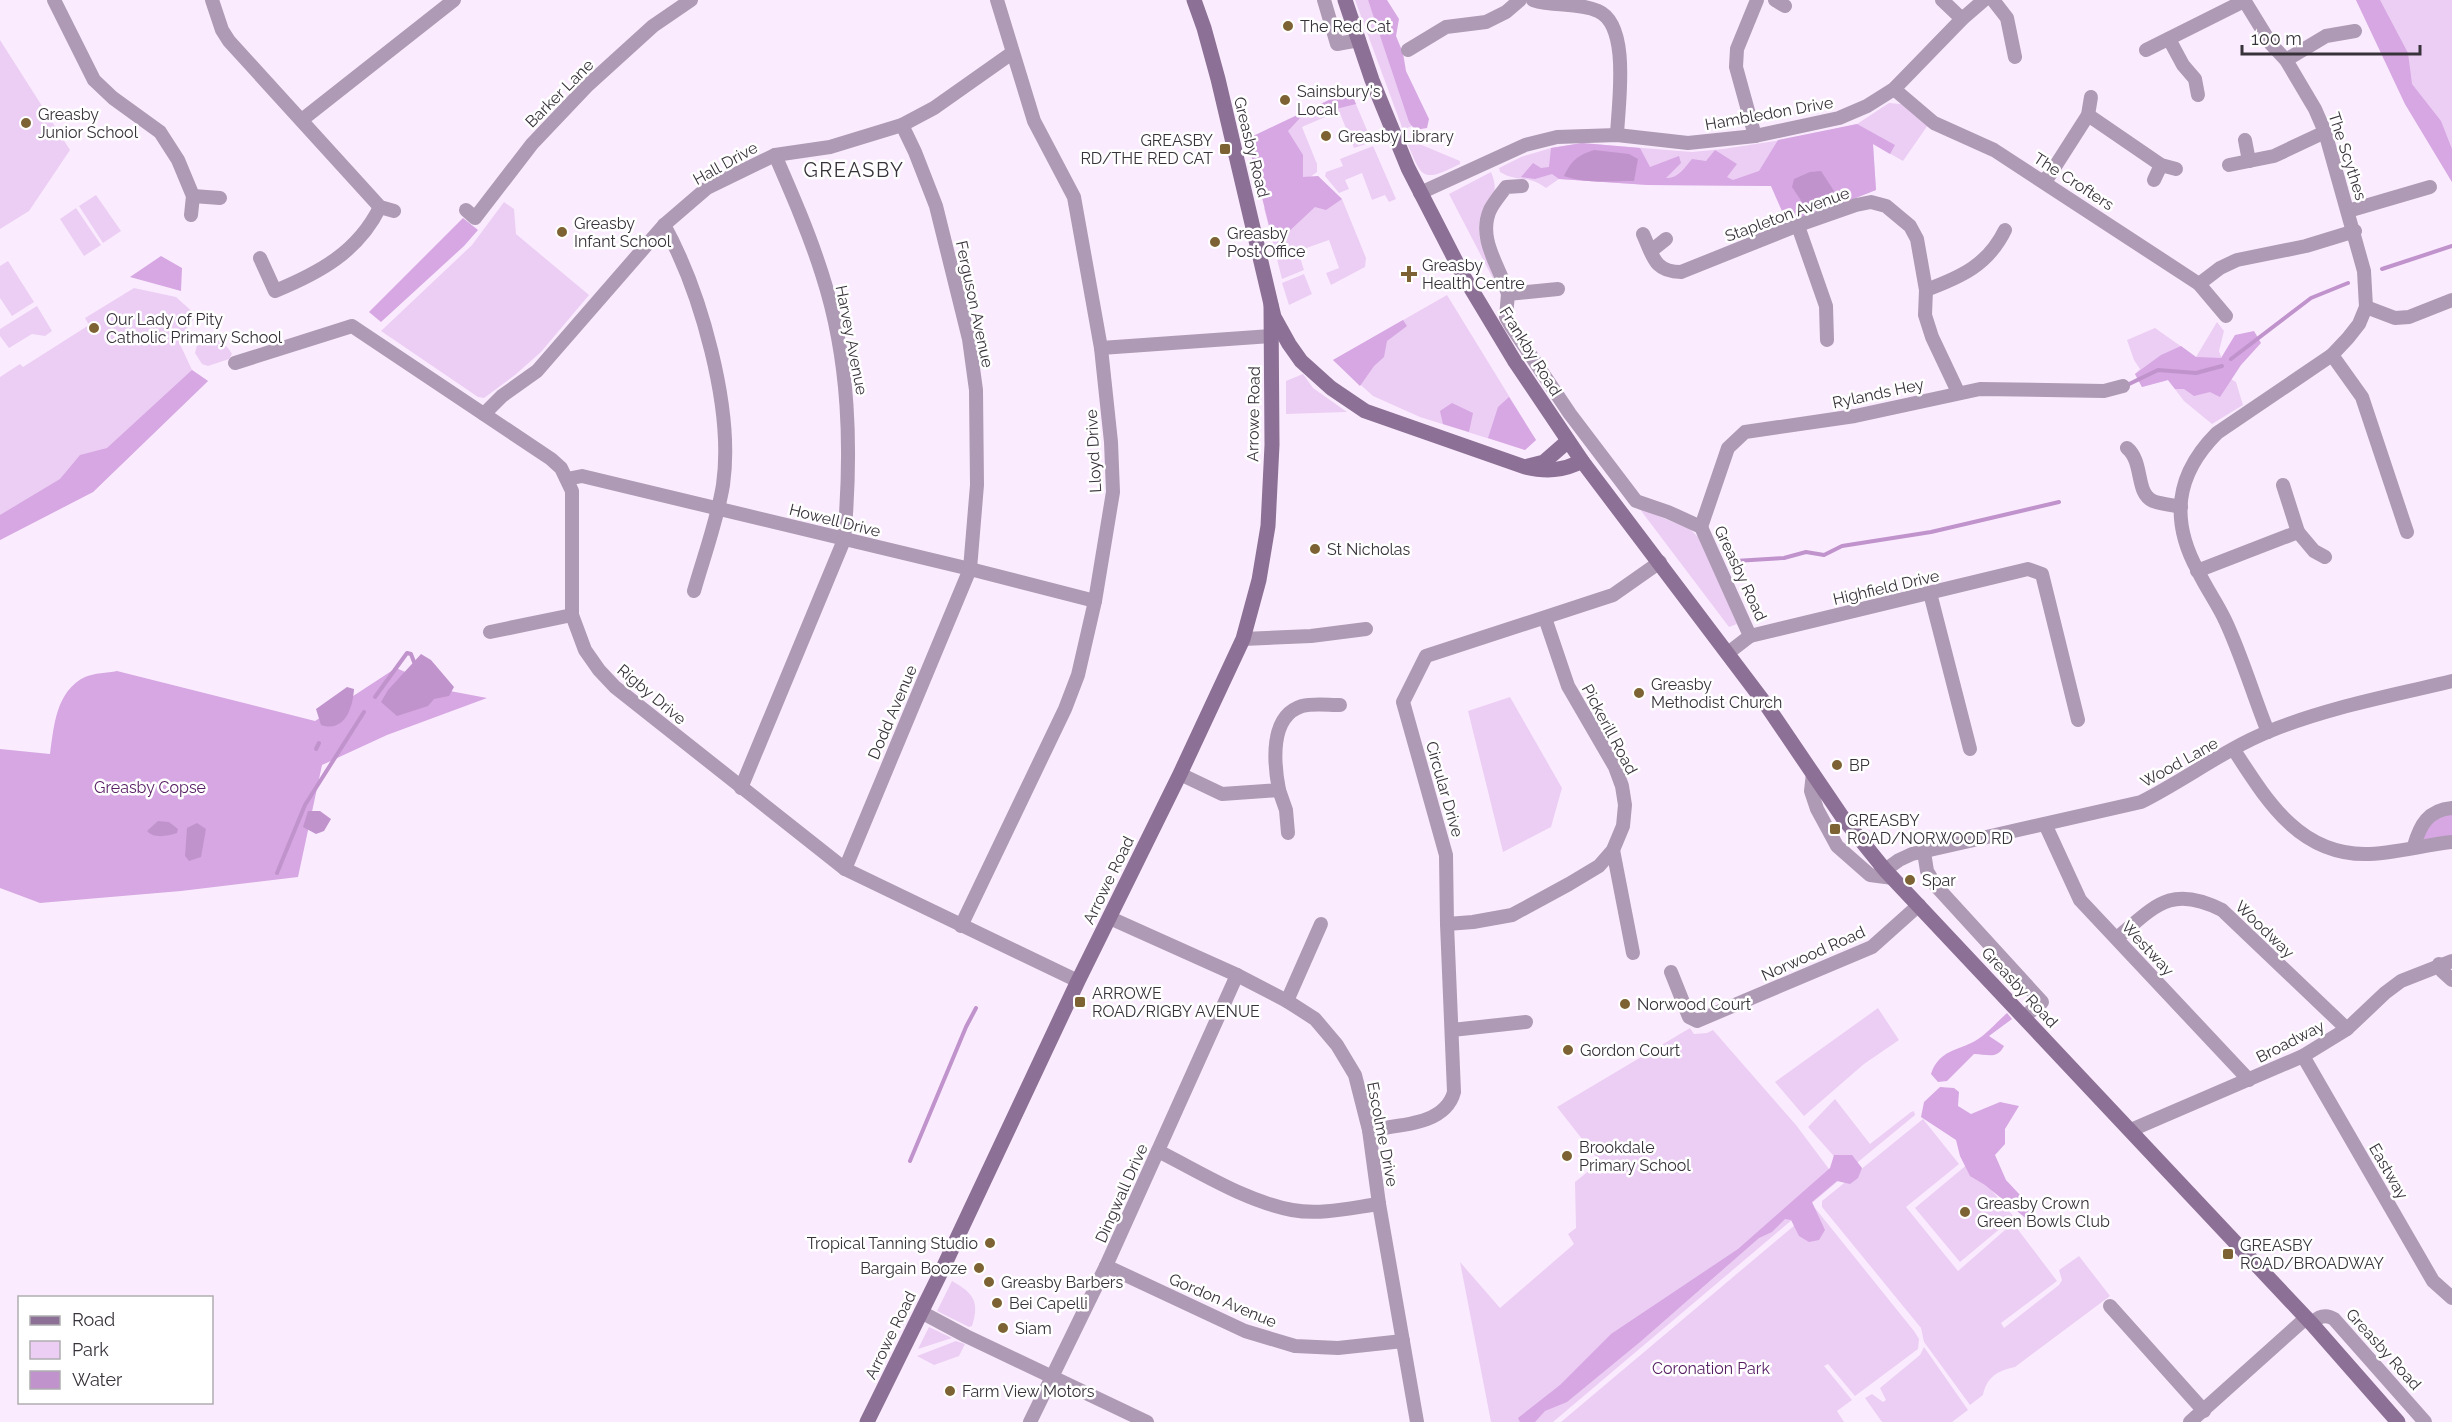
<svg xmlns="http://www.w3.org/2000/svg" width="2452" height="1422" font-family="Raleway,sans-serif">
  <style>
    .green { fill: #eccef4 }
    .forest { fill: #d6a7e2 }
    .water { fill: #c193cd }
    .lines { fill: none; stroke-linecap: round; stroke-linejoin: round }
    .stream { stroke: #c193cd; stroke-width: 4 }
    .street { stroke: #ae9ab4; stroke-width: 14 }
    .secondary { stroke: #8d7095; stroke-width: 15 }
    .poi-dot { fill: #7d6334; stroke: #fff; stroke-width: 2 }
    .labels { text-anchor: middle; stroke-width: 5; stroke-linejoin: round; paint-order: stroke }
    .poi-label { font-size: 16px; fill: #38323a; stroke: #fff; text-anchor: start }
    .street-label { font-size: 16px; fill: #38323a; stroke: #fff }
    .park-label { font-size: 16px; fill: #551c62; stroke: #fff }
    .quarter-label { font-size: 20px; letter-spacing: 1.5px; fill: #38323a; stroke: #fff }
  </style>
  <rect width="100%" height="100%" fill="#faecfe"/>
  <g class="green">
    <path d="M1355,0H1368L1414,125L1403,130Z"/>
    <path d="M2356,0H2452V182L2405,104Z"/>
    <path d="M0,40L70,150L29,211L0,229Z"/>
    <path d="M1350,90L1372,142L1354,148L1339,111L1302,127L1317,164V172L1301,184L1247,139Z"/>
    <path d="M1889,103L1901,104L1928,125L1903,161L1873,144L1876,190L1797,221L1791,208L1782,211L1771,186L1648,185L1559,179L1546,188C1527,174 1518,183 1500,172L1499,168L1521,157L1551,148L1582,143L1692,152L1723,149L1794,138L1857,124Z"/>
    <path d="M1405,138L1460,161V164C1419,185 1422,176 1405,138Z"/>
    <path d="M1373,146L1396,199L1389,202L1385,195L1372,200L1362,173L1345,180L1349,189L1339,193L1325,176L1326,172L1343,166L1340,159Z"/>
    <path d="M1491,172C1504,202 1479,201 1479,228C1478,247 1493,269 1500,286V292L1449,194Z"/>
    <path d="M1318,176L1342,199L1366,258L1365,267L1331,285L1326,273L1339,268L1329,240L1298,251L1304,270L1282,279L1264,208L1274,201L1291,195Z"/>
    <path d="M96,195L121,231L103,243L79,206Z"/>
    <path d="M504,202L514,209L516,234L589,295L541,352L515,375L484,398L478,397L381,331L472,245Z"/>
    <path d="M76,208L101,245L84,256L60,219Z"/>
    <path d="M8,261L34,302L12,316L0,298V266Z"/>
    <path d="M1304,274L1312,294L1289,305L1282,283Z"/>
    <path d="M134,288L176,297L196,315L179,342L192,370L208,381L93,492L0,540V377L20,364L23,367L89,325L85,318Z"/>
    <path d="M1447,295L1536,440L1525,450L1420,417L1373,396L1333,360Z"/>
    <path d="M37,306L52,331L45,336L32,334L9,348L0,336V329Z"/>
    <path d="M2217,322L2224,331L2219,351L2229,378L2236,382L2243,405L2212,424L2184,401L2168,380L2142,387L2135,374L2140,369L2134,360L2127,340L2155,328L2196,357Z"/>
    <path d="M206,336C216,338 227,344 232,354L229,359L208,366L202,364L195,353L199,337Z"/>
    <path d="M1303,374L1313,388L1347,412L1286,414V381Z"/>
    <path d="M1639,508L1690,529L1700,539L1737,624L1729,627Z"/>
    <path d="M1510,697L1562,788L1551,827L1503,852L1468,711Z"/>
    <path d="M1878,1008L1899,1040L1864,1064L1804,1116L1775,1082Z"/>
    <path d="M1690,1028L1694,1034L1707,1033L1713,1030L1796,1125L1838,1181L1553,1422H1491L1460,1262L1500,1308L1574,1244L1568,1234L1576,1228L1575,1182L1600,1162L1557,1107Z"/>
    <path d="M1835,1099L1870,1144L1911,1112L1914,1111L1915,1115L1847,1171L1808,1127Z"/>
    <path d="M1923,1119L1959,1164L1906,1207L1958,1271L2013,1223L2057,1281L2001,1323L2004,1328L2059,1285L2062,1280L2059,1270L2079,1256L2110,1296L2015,1367C1997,1371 1987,1377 1983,1395L1970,1405L1924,1342L1921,1328L1822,1207V1201Z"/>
    <path d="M1969,1163L2014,1217L1960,1262L1915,1208Z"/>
    <path d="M1815,1208L1914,1331L1919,1339L1918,1349L1855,1396L1828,1364L1824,1366L1852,1400L1837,1411L1844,1422H1561Z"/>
    <path d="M952,1281C973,1293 980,1301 972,1326L969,1327L937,1311Z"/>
    <path d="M929,1327L952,1338L918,1349Z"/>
    <path d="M956,1341L965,1344L959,1356L934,1365L917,1356Z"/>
    <path d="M1924,1347L1968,1410L1952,1422H1882L1865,1398L1872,1394L1883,1402L1886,1400L1880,1388L1920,1355Z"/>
  </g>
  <g class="forest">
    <path d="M1368,0H1387L1399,19L1396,36L1403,53L1406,71L1429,119L1427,128L1415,130L1409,122Z"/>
    <path d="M2356,0H2380L2408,53L2412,84L2441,121L2452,149V182L2405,104Z"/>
    <path d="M1350,90L1356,104L1300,118L1288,131L1303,155V177L1318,176L1342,199L1326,210L1315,207L1284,236L1273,241L1247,139Z"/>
    <path d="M1857,124L1895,145L1890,154L1873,144L1876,190L1797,221L1791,208L1782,211L1771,186L1648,185L1559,179L1552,174L1535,179L1521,177L1533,163L1541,168L1549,167L1551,148L1582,143L1640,148L1650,167L1679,156L1681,163L1666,178C1678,179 1685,167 1692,159L1706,161L1715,150L1737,164L1727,177L1733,180L1759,171L1778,140Z"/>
    <path d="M463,218L478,230L464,246L381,322L369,312Z"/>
    <path d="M161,256L182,268L181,291L130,277Z"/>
    <path d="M1403,320L1407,326L1387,341L1384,357L1374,366L1360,386L1333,360Z"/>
    <path d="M2254,331L2261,343L2241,365L2220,397L2210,392L2194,396L2184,389H2175L2168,380L2142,387L2135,374L2161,355L2181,346L2196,357L2221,358L2235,335Z"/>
    <path d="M192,370L208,381L93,492L0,540V515L60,479L80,455L107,448Z"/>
    <path d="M1509,397L1536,440L1525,450L1488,438L1498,407Z"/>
    <path d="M1452,403L1473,413L1469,432L1443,424L1440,411Z"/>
    <path d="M396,668L450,691L487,698L387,735L322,765L298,877L181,891L40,903L0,888V749L50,754C54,726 56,691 85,677C94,673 107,673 117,671L315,721Z"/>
    <path d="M2452,811V837L2421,841L2433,818Z"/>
    <path d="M2007,1013L2012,1019L1989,1036L2004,1046C1997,1060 1987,1054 1974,1054L1947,1081L1938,1082L1931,1074C1939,1050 1957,1051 1975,1041C1987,1034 1997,1022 2007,1013Z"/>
    <path d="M1940,1087L1954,1088L1959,1092L1958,1106L1971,1114L2000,1102L2019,1106L2005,1129V1144L1995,1155L2006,1180L2034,1210L2028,1220L1985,1185L1970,1176L1960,1156L1956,1140L1921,1117L1924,1102Z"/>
    <path d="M1834,1155H1852L1862,1168L1858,1178L1850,1184L1837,1181L1812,1202L1825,1230L1819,1240L1809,1242L1799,1236L1791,1220L1785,1219L1772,1232L1759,1238L1640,1342L1567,1402L1545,1411L1535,1422H1520L1518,1418L1560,1385L1611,1334L1738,1249L1830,1168Z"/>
  </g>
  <g class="water">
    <path d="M1594,150L1629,154L1638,159L1634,181C1611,181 1586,184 1564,176C1571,161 1578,155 1594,150Z"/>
    <path d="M1821,171L1834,191C1828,202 1815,204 1804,205L1792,187L1794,179L1810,172Z"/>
    <path d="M421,654L431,660L454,687L449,696L434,699L428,706L397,716L381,702L388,690Z"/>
    <path d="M347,687L354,689C353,707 345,733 321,725L316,709Z"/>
    <path d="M308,811H320L331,819L324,831L316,834L303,827Z"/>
    <path d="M158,821L169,822L178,829L177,833C167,836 154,839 147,831Z"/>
    <path d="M197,823L206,829L201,857L189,861L185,856L187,828Z"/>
  </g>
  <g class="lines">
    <g class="stream">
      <path d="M2382,269L2452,246"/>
      <path d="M2231,359L2311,298L2348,283"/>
      <path d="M2125,386L2158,370L2196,373L2222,366"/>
      <path d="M1735,561L1784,558L1806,552L1824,555L1842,546L1931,532L2059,502"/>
      <path d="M375,697L407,653L411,654L414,662"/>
      <path d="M316,749L319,743"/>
      <path d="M277,873L305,805L364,712"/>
      <path d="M910,1161L966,1027L976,1008"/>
    </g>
    <g class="street">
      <path d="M54,0L94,80L113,98L160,132L178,160L193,196L191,215"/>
      <path d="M212,0L222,30L229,41L380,207L394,211"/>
      <path d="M1324,0L1337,44L1359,40"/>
      <path d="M1533,0C1554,7 1577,2 1598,11C1631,25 1618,106 1617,135"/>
      <path d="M1775,0L1785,6"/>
      <path d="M1942,0L1962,19"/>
      <path d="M1993,0L2007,18L2015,57"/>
      <path d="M2244,0L2271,44L2286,60L2315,109L2325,132L2364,271L2366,307L2359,324L2348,338L2332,355L2217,433C2175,475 2170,520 2198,571C2206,588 2217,603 2225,620C2242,656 2253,695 2268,732"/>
      <path d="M2169,39L2183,65L2195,79L2198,95"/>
      <path d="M1408,50L1446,27L1486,22L1506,12L1520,0"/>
      <path d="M2146,50L2244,1"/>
      <path d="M2286,60L2326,36L2355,31"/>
      <path d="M1894,89L1934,123L1994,150L2199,284L2226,316"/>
      <path d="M2088,115L2161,165L2176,169"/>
      <path d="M303,119L454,0"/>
      <path d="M1755,136L1736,67L1737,49L1757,0"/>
      <path d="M2245,140L2249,161"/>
      <path d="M2229,165L2274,156L2325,132"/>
      <path d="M2043,180L2049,176L2088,115L2091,97"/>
      <path d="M2154,180L2161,165"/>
      <path d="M1420,193L1525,145L1557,137L1617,135L1688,143L1755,136L1839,118L1867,106L1894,89L1962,19L1984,0"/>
      <path d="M193,196L220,198"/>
      <path d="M466,210L475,218L532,144L588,85L653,26L691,0"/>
      <path d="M2348,211L2430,187"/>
      <path d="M664,225C701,292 734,409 723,485C717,521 704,556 694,591"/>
      <path d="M1798,226L1826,306L1827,340"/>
      <path d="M1643,234C1653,256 1654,272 1681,272L1796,226L1856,205L1871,202L1886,206L1910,226L1917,239L1926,290L1925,315L1932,337L1958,392"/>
      <path d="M1651,251L1666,239"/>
      <path d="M260,258L275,291C319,273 358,252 380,207"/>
      <path d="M2199,284L2220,268L2237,260L2306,246L2355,231"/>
      <path d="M1558,289L1508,294L1506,317L1511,326L1570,414L1636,501L1668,512L1701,527L1750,636L1728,653"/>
      <path d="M1926,290C1961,277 1988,265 2005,230"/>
      <path d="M1508,294C1500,267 1477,239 1490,210C1494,202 1501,194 1506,187L1522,186"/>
      <path d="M2366,307L2395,318L2409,317L2452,300"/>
      <path d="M1101,348L1271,336"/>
      <path d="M2332,355L2362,397L2407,532"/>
      <path d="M235,363L352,326L551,459L561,468L572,491V615L585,650L599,670L615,687L845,869L1078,981"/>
      <path d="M484,414L502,396L537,371L664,225L707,188L775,155L830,147L902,125L934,108L1012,53"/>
      <path d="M2127,448C2144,462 2135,493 2153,501C2161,504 2172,505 2181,507"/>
      <path d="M567,479L582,476L970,569L1095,601"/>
      <path d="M2283,485L2298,532"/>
      <path d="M1701,527L1728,448L1745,432L1855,416L1980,389L2104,391L2123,386"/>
      <path d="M2197,571L2298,532L2314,551L2325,557"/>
      <path d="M1930,593L1970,749"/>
      <path d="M490,632L572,615"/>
      <path d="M1750,636L2028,569L2042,574L2078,720"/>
      <path d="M1243,639L1311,636L1366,629"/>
      <path d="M2234,750C2266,799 2298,854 2365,854C2393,854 2423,845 2452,842"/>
      <path d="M1813,773L1811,791L1817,809L1837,846L1870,875L1893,878"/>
      <path d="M1180,774L1222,794L1279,790C1274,764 1269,716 1302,706C1313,703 1328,705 1340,705"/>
      <path d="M741,788L844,540C852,450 850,360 822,274C809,233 792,194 775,155"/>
      <path d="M1279,790L1286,810L1288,833"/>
      <path d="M2045,824L2080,900L2249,1080"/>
      <path d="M2414,846C2420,825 2428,810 2452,808"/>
      <path d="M1613,850L1633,953"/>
      <path d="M1924,852L1927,871L1936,886L2042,1002L2024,1017"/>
      <path d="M845,869L970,569L977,485L976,390L969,339L936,206L915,152L902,125"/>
      <path d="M1885,870L1899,860L1912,854L2141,802C2185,780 2225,749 2270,731C2329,707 2391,696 2452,681"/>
      <path d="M1110,918L1237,975L1287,1001L1315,1019L1337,1045L1355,1075L1369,1130L1379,1204L1417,1422"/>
      <path d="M1447,924L1473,922L1512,915L1569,884L1599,866L1613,850L1623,826L1625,805L1622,786L1615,767L1568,686L1545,618"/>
      <path d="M961,926L1065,709L1078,675L1095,601L1113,492L1111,442L1101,348L1074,197L1034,121L997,0"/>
      <path d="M2117,938C2155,906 2171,884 2222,910L2347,1029"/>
      <path d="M2439,964L2442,971L2452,980"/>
      <path d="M1671,972L1689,1017L1697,1021L1872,947L1919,905"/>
      <path d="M1287,1001L1321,924"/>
      <path d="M1452,1030L1526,1022"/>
      <path d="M2303,1056L2433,1281L2452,1298"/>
      <path d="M1369,1130C1397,1125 1445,1126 1454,1092L1447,924L1446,855L1403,702L1426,656L1613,595L1660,562"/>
      <path d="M2131,1130L2303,1056L2347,1029L2385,993L2401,981L2452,961"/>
      <path d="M1158,1151C1200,1172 1245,1201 1292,1210C1321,1215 1350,1208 1379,1204"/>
      <path d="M1106,1266L1245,1331L1295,1346L1338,1348L1403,1341"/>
      <path d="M2110,1306L2204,1411"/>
      <path d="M921,1312L966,1336L1147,1422"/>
      <path d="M2312,1324C2318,1316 2326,1314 2334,1319L2425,1422"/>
      <path d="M1030,1422L1106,1266L1237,975"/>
      <path d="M2190,1422L2306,1318"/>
    </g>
    <g class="secondary">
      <path d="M1194,0L1204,28L1218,79L1274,317L1289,344L1301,361L1331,388L1365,411L1525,467C1546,472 1563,471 1582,461"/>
      <path d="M1345,0L1372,80L1408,168L1464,277L1514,360L1582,461L1767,706L1843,818L1885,870L2312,1324L2398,1422"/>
      <path d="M1528,466L1544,462L1568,441"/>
      <path d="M867,1422L943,1268L1078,981L1180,774L1243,639L1259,580L1268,526L1272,445L1271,305"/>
    </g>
  </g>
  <g class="poi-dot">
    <circle cx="1288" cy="26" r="6"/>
    <circle cx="1285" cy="100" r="6"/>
    <circle cx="26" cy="123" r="6"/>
    <circle cx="1326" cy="136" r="6"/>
    <rect x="1219" y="143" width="12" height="12" rx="3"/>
    <circle cx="562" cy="232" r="6"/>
    <circle cx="1215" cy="242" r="6"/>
    <path d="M1406 265h6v6h6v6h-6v6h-6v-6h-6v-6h6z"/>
    <circle cx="94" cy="328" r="6"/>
    <circle cx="1315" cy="549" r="6"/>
    <circle cx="1639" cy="693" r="6"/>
    <circle cx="1837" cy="765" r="6"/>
    <rect x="1829" y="823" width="12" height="12" rx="3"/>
    <circle cx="1910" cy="880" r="6"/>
    <rect x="1074" y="996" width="12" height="12" rx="3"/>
    <circle cx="1625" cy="1004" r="6"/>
    <circle cx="1568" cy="1050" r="6"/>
    <circle cx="1567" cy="1156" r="6"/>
    <circle cx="1965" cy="1212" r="6"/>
    <circle cx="990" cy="1243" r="6"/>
    <rect x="2222" y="1248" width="12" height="12" rx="3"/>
    <circle cx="979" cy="1268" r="6"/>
    <circle cx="989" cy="1282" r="6"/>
    <circle cx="997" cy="1303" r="6"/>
    <circle cx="1003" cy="1328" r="6"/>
    <circle cx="950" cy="1391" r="6"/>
  </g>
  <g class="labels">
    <g class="poi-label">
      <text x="1300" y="32">The Red Cat</text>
      <text x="1297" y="97">Sainsbury's<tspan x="1297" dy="18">Local</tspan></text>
      <text x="38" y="120">Greasby<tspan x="38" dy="18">Junior School</tspan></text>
      <text x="1338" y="142">Greasby Library</text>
      <text x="1213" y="146" text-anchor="end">GREASBY<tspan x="1213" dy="18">RD/THE RED CAT</tspan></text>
      <text x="574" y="229">Greasby<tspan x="574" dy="18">Infant School</tspan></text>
      <text x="1227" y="239">Greasby<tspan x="1227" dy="18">Post Office</tspan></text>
      <text x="1422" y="271">Greasby<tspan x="1422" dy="18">Health Centre</tspan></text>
      <text x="106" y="325">Our Lady of Pity<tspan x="106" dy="18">Catholic Primary School</tspan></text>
      <text x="1327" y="555">St Nicholas</text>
      <text x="1651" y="690">Greasby<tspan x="1651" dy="18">Methodist Church</tspan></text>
      <text x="1849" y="771">BP</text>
      <text x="1847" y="826">GREASBY<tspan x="1847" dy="18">ROAD/NORWOOD RD</tspan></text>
      <text x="1922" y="886">Spar</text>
      <text x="1092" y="999">ARROWE<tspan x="1092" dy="18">ROAD/RIGBY AVENUE</tspan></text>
      <text x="1637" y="1010">Norwood Court</text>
      <text x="1580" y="1056">Gordon Court</text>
      <text x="1579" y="1153">Brookdale<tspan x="1579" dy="18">Primary School</tspan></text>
      <text x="1977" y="1209">Greasby Crown<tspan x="1977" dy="18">Green Bowls Club</tspan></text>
      <text x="978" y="1249" text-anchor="end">Tropical Tanning Studio</text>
      <text x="2240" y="1251">GREASBY<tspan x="2240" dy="18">ROAD/BROADWAY</tspan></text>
      <text x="967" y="1274" text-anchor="end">Bargain Booze</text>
      <text x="1001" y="1288">Greasby Barbers</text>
      <text x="1009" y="1309">Bei Capelli</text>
      <text x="1015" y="1334">Siam</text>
      <text x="962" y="1397">Farm View Motors</text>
    </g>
    <g class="street-label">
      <text transform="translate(559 93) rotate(-45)" y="6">Barker Lane</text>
      <text transform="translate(1769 113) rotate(-10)" y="6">Hambledon Drive</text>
      <text transform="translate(1252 147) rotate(76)" y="6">Greasby Road</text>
      <text transform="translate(2348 156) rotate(72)" y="6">The Scythes</text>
      <text transform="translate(725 163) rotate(-29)" y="6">Hall Drive</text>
      <text transform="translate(2074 181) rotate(33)" y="6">The Crofters</text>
      <text transform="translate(1787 214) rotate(-20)" y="6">Stapleton Avenue</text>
      <text transform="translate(975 304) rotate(78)" y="6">Ferguson Avenue</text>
      <text transform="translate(852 340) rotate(79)" y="6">Harvey Avenue</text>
      <text transform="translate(1531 351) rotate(58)" y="6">Frankby Road</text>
      <text transform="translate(1878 393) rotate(-12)" y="6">Rylands Hey</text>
      <text transform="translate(1253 414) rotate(-89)" y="6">Arrowe Road</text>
      <text transform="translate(1093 451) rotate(-93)" y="6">Lloyd Drive</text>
      <text transform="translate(835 520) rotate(14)" y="6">Howell Drive</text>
      <text transform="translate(1741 573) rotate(65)" y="6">Greasby Road</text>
      <text transform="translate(1886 587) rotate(-13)" y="6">Highfield Drive</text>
      <text transform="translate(652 694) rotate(40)" y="6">Rigby Drive</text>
      <text transform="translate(892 712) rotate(-67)" y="6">Dodd Avenue</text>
      <text transform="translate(1610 729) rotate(62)" y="6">Pickerill Road</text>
      <text transform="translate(2179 762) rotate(-29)" y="6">Wood Lane</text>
      <text transform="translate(1445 789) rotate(74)" y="6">Circular Drive</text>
      <text transform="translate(1108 880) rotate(-64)" y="6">Arrowe Road</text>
      <text transform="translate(2265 929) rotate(44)" y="6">Woodway</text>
      <text transform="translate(2148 948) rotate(47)" y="6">Westway</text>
      <text transform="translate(1813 953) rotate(-24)" y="6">Norwood Road</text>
      <text transform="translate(2020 987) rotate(47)" y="6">Greasby Road</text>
      <text transform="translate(2290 1041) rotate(-27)" y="6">Broadway</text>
      <text transform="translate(1383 1134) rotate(79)" y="6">Escolme Drive</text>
      <text transform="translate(2389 1171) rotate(60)" y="6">Eastway</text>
      <text transform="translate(1121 1193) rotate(-66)" y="6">Dingwall Drive</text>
      <text transform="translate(1223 1300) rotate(23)" y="6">Gordon Avenue</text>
      <text transform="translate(890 1335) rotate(-64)" y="6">Arrowe Road</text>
      <text transform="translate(2384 1349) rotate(48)" y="6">Greasby Road</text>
    </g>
    <g class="park-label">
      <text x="150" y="793">Greasby Copse</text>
      <text x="1711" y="1374">Coronation Park</text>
    </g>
    <g class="quarter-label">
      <text x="854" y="177">GREASBY</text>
    </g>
  </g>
  <rect x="18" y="1296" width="195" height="108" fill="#ffffff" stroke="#afadb0" stroke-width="1.5"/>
  <rect x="30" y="1316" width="30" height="9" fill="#8d7095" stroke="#afadb0" stroke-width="1.5"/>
  <text x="72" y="1326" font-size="18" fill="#38323a">Road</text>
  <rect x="30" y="1341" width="30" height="18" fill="#eccef4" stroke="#afadb0" stroke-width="1.5"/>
  <text x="72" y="1356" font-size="18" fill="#38323a">Park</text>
  <rect x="30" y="1371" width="30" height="18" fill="#c193cd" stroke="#afadb0" stroke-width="1.5"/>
  <text x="72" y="1386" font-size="18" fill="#38323a">Water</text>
  <path d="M2242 45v9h178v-9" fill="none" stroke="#38323a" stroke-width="3"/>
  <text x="2251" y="45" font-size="18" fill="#38323a" stroke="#ffffff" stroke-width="4.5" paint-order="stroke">100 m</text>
</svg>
